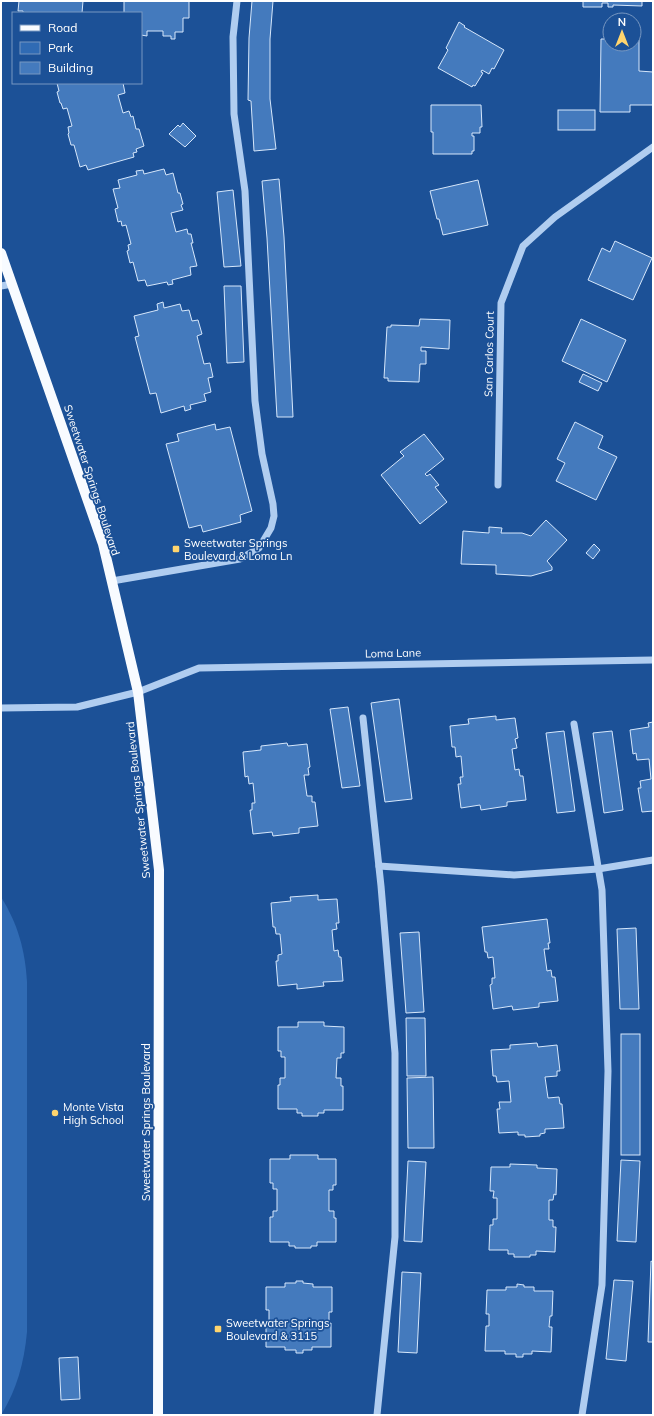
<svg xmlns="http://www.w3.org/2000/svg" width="654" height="1416" font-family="Mulish,sans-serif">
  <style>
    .green { fill: #306bb4 }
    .building { fill: #447abd; stroke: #d6e7fb }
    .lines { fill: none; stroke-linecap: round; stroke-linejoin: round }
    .minor { stroke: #b0cdf0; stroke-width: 7 }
    .major { stroke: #f8fbff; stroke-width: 10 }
    .poi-dot { fill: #ffd56e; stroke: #1c5197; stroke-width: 1.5 }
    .labels { text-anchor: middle; stroke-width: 3.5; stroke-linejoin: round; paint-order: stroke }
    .street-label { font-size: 11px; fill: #fff; stroke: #1c5197 }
    .poi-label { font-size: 11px; fill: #fff; stroke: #1c5197; text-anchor: start }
  </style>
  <rect width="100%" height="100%" fill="#1c5197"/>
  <path class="green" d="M1,897C18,924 25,950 27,982V1332C24,1363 17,1389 1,1415Z"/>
  <g class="building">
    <path d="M19,1H83L82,13H23V11H18Z"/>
    <path d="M124,1H189V18H183V32H175V39H171V36H163V31H147V36L141,35V13H124Z"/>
    <path d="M252,1H273L270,39V99L276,149L254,151L251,101L248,100L249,38Z"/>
    <path d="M583,1H642V6L613,5V7H608V3H602V7H583Z"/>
    <path d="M459,22L465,26L464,27L504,50L494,69L492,68L489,74L482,70L481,72L483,73L475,86L473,85L472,87L438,68L448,50L446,48Z"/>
    <path d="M601,39H610V44H634V39H639V71L653,72V105H630V112H600Z"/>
    <path d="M57,83H123L125,93L118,95L123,113L129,111L131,117L133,116L136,129H139L144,146L136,149L137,152L133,153L134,157L88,170L86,165L80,167L74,145H71L68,134L69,133L68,127L72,126L67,108L63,109L61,103H60L57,92L59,91Z"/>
    <path d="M431,105H481L482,127H480V133H472V136H474V151H472V154H433V132H431Z"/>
    <rect x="558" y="110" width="37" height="20"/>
    <path d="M183,123L196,136L185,147L169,134L178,125L180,127Z"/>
    <path d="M164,169L166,175L173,173L178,193H180L183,204L181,205L183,210L171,213L176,232L187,229L188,234H191L193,243H191L197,266L190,267L191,275L172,280L173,284L168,285L167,282L147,286L145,280L138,281L133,262L130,263L127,251L129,250L128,245L131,244L126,225L122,226L121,221L118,222L115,209L118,208L113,189L120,188L118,180L137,175L136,171L143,170L144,174Z"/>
    <path d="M279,179L284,237L293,417H277L267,238L262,181Z"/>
    <path d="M478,180L488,225L443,235L439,219H437L430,191Z"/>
    <path d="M233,190L241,266L224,267L217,192Z"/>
    <path d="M615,241L652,258L633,300L588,280L602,248L610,252Z"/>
    <path d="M224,286H241L244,362L227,363Z"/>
    <path d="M163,302L164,308L180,304L182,311L189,310L192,321L198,320L202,334L197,336L204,364L210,363L213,377L208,378L211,392L204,394L206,401L190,405L191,409L185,411L184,406L161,413L156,393L150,394L135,337L139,336L134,316L158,310L157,304Z"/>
    <path d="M420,319L450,320L449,349L421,347V351H426V364H420L419,382L388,381V378H384L387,327H391V325L419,326Z"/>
    <path d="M581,319L626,340L607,382L562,361Z"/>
    <path d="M583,374L602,383L598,391L579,382Z"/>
    <path d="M575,422L603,436L598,448L617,457L596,500L556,481L565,463L557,459Z"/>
    <path d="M215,424L216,430L230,427L252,511L240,515L241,522L203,532L201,525L189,528L166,444L179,441L177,434Z"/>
    <path d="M424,434L444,459L425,474L427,476L430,474L439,485L435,487L447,502L420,524L381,475L404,456L400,452Z"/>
    <path d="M546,520L567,540L547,561L552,567V570L531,576L496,574V565L461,564L463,531L489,533V527L502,528L501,533H522L531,536Z"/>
    <path d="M594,544L600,550L593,559L586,553Z"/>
    <path d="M399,699L412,799L385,802L371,703Z"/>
    <path d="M348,707L360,786L342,788L330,709Z"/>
    <path d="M496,716V720L515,718L518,738L515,739L517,748L512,749L515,770L519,769L520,776H523L526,800L507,802V806L481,810L480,805L461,808L458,784H461L460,777H463L461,756L456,757L455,747H452L450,726L469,724L468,719Z"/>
    <path d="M653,722V811L642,812L638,788H641L640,781L651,779L649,759L637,760L636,753L633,754L630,730L649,727L648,723Z"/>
    <path d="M564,731L575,811L557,813L546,733Z"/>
    <path d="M612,731L623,810L604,813L593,733Z"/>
    <path d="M287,743L288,746L307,744L310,767L308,768L309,775H304L307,796H312V802H315L318,826L299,828V833L273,836L272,832L253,834L250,810H252V803H255L253,783L249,784L248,776L245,777L243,752L261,750V746Z"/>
    <path d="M318,895V900L337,899L339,923H336L337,929L332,930L334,951L338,950L339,957H341L343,981L323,982L324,986L297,989V984L278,986L276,961H278V955L282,954L280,934H276L275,927H273L271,903L291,901L290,897Z"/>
    <path d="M547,919L550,943H548L549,949H544L547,971L551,970L552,977H555L558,1001L539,1003V1007L513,1010L512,1006L493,1009L490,985L492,984V978H495L493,957L488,958L487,952H485L482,927Z"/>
    <path d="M636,928L639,1009H620L617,929Z"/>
    <path d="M419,932L424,1012L406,1013L400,933Z"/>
    <path d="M406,1018H425L426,1076H407Z"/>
    <path d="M298,1022H324V1026L344,1027V1053H341V1058H337L336,1078H341V1086H343V1110H324V1113H318V1116H302V1113H297V1109H278V1085H280V1078H285V1057H281V1051H278V1027H298Z"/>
    <rect x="621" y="1034" width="19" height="121"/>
    <path d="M537,1043L538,1047L557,1045L560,1071H557V1076L545,1077L548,1098L559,1097L560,1104H562L564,1128L545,1129V1133L540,1134V1136L525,1137V1135H518V1132L499,1133L497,1109H500L499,1102H511L509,1081L497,1082L496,1076H493L491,1050L510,1049V1045Z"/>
    <path d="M433,1077L434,1148H408L407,1078Z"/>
    <path d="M290,1155H318V1159H336V1185H333V1190H329V1211H334V1218H336V1242H317V1246H311V1248H295V1246H289V1242H270V1217H273V1211H277V1189H273V1183H270V1159H290Z"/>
    <path d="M621,1160L640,1161L636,1242L617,1241Z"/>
    <path d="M408,1161L426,1162L422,1242L404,1241Z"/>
    <path d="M510,1164L537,1165V1168L557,1169L556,1195L554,1194L553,1200H549V1220H553V1227H556L555,1252L536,1251V1255H530V1257H514V1254H508V1250H489L490,1225H493V1219H497V1198H493L494,1191H490L491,1167H510Z"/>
    <path d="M651,1261L653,1262V1342H648Z"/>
    <path d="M402,1272L421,1273L417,1353L398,1352Z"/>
    <path d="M614,1280L633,1281L626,1361L606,1359Z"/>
    <path d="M296,1281H303V1283L313,1284V1287H332V1312H329V1323H331V1347H312V1350H303V1353H296V1350H285V1347H266V1322H269V1310H266V1287H285V1283H296Z"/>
    <path d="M517,1284L524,1285V1287H534V1291H553L552,1316H550L549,1327H552L551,1352L532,1351V1354H523V1357H516V1354H505V1351H485L486,1326H489V1314H486L487,1290H506V1287H517Z"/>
    <path d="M78,1357L80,1399L61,1400L59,1358Z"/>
  </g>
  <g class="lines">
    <g class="minor">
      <path d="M1,286L12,284"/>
      <path d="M498,485L501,303L523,246L555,217L653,147"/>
      <path d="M112,581L240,559L259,548L271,528L274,516L273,504L262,454L255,401L245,191L234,114L233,37L237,1"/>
      <path d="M1,708L77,707L138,692L199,668L653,660"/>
      <path d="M363,718L381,886L395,1053V1237L377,1415"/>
      <path d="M574,724L602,890L608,1071L602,1285L582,1415"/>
      <path d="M379,866L514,875L598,869L653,860"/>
    </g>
    <path class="major" d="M1,253L103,544L138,692L159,870L158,1415"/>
  </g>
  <g class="poi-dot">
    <rect x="172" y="545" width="8" height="8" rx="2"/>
    <circle cx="55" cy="1113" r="4"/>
    <rect x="214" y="1325" width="8" height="8" rx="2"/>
  </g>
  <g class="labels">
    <g class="street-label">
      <text transform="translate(489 354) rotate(-89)" y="4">San Carlos Court</text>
      <text transform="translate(92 480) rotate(72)" y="4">Sweetwater Springs Boulevard</text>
      <text transform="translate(393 653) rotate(-1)" y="4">Loma Lane</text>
      <text transform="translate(138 800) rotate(-96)" y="4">Sweetwater Springs Boulevard</text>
      <text transform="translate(146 1122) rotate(-90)" y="4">Sweetwater Springs Boulevard</text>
    </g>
    <g class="poi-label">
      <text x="184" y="547">Sweetwater Springs<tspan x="184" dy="13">Boulevard &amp; Loma Ln</tspan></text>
      <text x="63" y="1111">Monte Vista<tspan x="63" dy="13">High School</tspan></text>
      <text x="226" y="1327">Sweetwater Springs<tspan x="226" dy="13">Boulevard &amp; 3115</tspan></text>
    </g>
  </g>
  <rect width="654" height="1416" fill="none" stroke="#ffffff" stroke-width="4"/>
  <rect x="12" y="12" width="130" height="72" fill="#1c5197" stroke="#7797c1"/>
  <rect x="20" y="25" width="20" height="6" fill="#f8fbff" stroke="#7797c1"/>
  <text x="48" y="32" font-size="12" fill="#ffffff">Road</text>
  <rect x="20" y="42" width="20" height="12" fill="#306bb4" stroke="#7797c1"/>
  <text x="48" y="52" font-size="12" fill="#ffffff">Park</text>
  <rect x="20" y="62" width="20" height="12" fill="#447abd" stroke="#7797c1"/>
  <text x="48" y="72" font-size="12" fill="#ffffff">Building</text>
  <g transform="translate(622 32)"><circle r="19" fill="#1c5197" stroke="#7797c1"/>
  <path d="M0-3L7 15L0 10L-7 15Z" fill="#ffd56e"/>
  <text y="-6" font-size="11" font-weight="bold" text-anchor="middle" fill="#ffffff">N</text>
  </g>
</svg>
